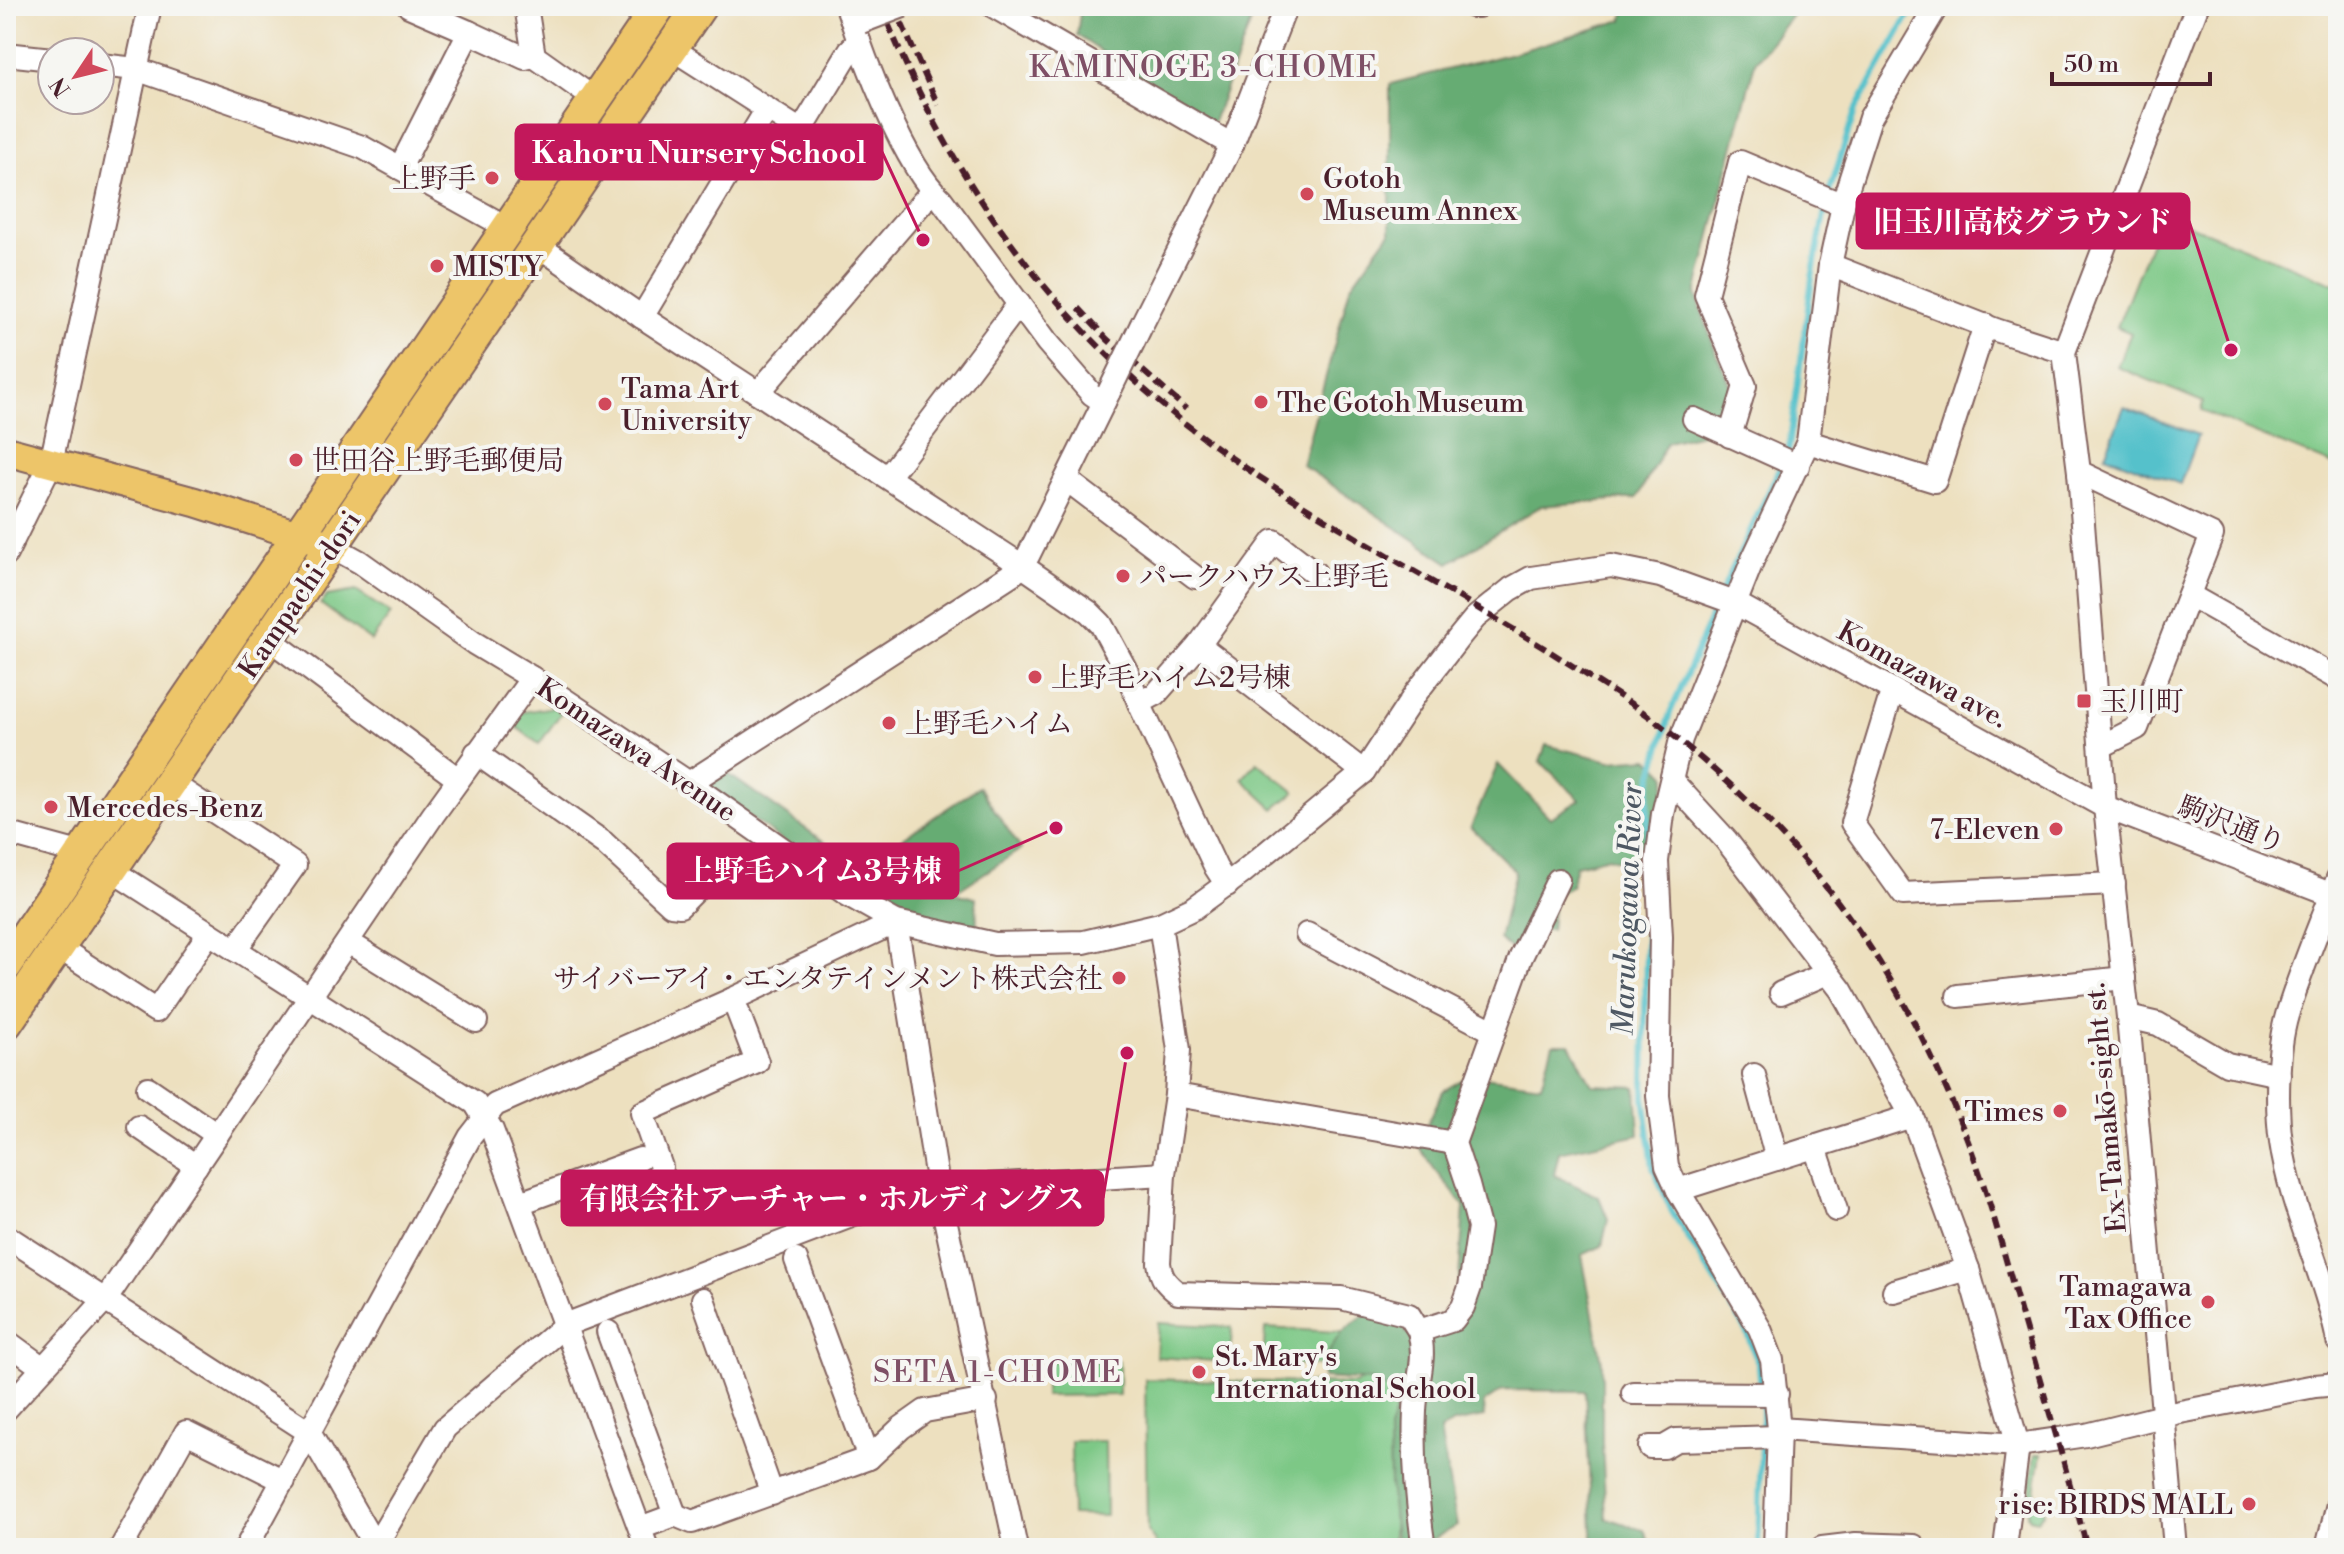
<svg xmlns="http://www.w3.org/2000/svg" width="2344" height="1554" font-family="'Libre Bodoni','Noto Serif JP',serif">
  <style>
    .green { fill: #7dc886; stroke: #647458; stroke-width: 2 }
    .forest { fill: #66ac73; stroke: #58664f; stroke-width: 2 }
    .water { fill: #54c1cb; stroke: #4f707b; stroke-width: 2 }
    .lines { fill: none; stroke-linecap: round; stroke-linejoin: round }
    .stream { stroke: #54c1cb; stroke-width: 6 }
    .minor-casing { stroke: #83635f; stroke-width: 26 }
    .major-casing { stroke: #83635f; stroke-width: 32 }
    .highway-casing { stroke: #83635f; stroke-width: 36 }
    .minor { stroke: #fff; stroke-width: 22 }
    .major { stroke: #edc569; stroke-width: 28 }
    .highway { stroke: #edc569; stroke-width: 32 }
    .rail { stroke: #4a1f2b; stroke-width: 6; stroke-dasharray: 12 6; stroke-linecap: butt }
    .minor-bridge-casing { stroke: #83635f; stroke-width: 26; stroke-linecap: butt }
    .minor-bridge { stroke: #fff; stroke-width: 22 }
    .poi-dot { fill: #d1495b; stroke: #f6f6f2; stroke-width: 3 }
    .labels { text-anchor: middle; stroke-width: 8; stroke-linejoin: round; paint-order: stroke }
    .poi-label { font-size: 28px; fill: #4a1f2b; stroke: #f6f6f2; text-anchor: start }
    .street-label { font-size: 28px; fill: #4a1f2b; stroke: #f6f6f2 }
    .neighbourhood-label { font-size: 30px; letter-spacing: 2px; fill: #7e4f65; stroke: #f6f6f2 }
    .water-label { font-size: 30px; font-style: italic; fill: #4e5863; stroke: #f6f6f2 }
    .leader { fill: none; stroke: #c2185b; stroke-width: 3 }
    .callout-dot { fill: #c2185b; stroke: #f6f6f2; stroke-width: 3 }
    .callout { fill: #c2185b; stroke: #c2185b; stroke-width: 3 }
    .callout-label { font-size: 30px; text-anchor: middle; font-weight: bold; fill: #fff }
  </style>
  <rect width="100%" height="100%" fill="#f6f6f2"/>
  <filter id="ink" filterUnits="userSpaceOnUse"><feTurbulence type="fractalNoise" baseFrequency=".0125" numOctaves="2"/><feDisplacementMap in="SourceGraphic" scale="16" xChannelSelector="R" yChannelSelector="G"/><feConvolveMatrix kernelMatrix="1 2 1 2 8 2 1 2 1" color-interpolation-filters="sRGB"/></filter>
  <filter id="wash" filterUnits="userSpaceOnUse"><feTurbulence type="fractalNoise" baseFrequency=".006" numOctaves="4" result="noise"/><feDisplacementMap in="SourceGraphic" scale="32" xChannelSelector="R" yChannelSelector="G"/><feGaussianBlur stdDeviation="1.8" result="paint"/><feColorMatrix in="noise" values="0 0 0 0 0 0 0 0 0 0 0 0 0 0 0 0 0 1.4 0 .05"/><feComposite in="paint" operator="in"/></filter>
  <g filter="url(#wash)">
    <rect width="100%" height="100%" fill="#ede0bf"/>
    <g class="green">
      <path d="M2162,214L2338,285V467L2201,411L2203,402L2117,367L2131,333L2117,327Z"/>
      <path d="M356,591L391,614L371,641L321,604L327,596Z"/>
      <path d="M553,707L561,713L539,744L511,723L517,713Z"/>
      <path d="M1257,762L1295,792L1274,809L1242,779Z"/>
      <path d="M1158,1323L1232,1327L1230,1362L1156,1357Z"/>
      <path d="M1265,1328L1357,1333L1356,1367L1263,1363Z"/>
      <path d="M1045,1361H1119V1395L1045,1396Z"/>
      <path d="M1385,1373L1395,1382L1393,1548H1155V1542L1147,1531L1145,1379L1354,1384Z"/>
      <path d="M1071,1441H1105L1106,1516L1072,1515Z"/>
      <path d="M2035,1454H2041L2034,1498L2040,1497L2044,1512L2037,1520L2029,1518L2027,1515Z"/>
    </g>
    <g class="forest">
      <path d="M1081,6H1257L1211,127L1077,35Z"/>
      <path d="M1625,6H1790L1793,14L1755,62L1696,294L1716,353L1733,390L1724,429L1667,442L1637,498L1541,506L1449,563L1302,465L1350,287L1390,232V84L1517,52L1623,20Z"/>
      <path d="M1546,745L1610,761L1649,758L1667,776L1653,850L1617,860L1609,857L1576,865L1571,886L1554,896L1551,930H1530L1516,953L1499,939L1515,871L1471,827L1498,764L1550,818L1580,800L1540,761Z"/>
      <path d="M724,771L860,867L979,787L1021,849L954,893L976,898L977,931L928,921L849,887L702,784Z"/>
      <path d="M1553,1044H1570L1592,1085L1636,1087L1639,1135L1559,1152L1554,1175L1599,1197L1608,1219L1602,1246L1582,1255L1602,1363V1443L1606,1518L1644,1530L1651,1545L1649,1548H1593L1585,1391L1503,1390L1483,1403L1484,1417L1453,1423L1440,1431L1457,1526L1417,1548H1397L1390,1484L1389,1430L1400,1397L1373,1381L1322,1378C1326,1344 1342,1329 1369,1312L1398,1318L1408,1335L1439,1333L1458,1292L1464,1206L1433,1167L1418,1144L1443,1091L1470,1075L1541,1085Z"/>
    </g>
    <path class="water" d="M2124,407L2198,435L2180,484L2105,455Z"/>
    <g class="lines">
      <g class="stream">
        <path d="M1829,193L1855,111L1914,6"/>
        <path d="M1761,1389L1759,1366L1745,1328L1672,1212L1653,1167L1644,1097L1648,792L1670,713L1723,589L1789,448L1812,278L1826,204"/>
        <path d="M1762,1432V1400"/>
        <path d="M1758,1548L1761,1444"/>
      </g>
    </g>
  </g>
  <g filter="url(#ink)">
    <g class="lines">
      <g class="minor-casing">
        <g id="minor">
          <path d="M526,6L534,56L596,100"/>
          <path d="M847,6C863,56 904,166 941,199L1047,342L1092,394L1104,402"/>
          <path d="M993,6L1232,145"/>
          <path d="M1472,6H1478"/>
          <path d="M469,32L525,58L534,56"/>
          <path d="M671,48L801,131L850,50L859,41"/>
          <path d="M6,54L52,59"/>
          <path d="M100,65L136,69L362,147L508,228"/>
          <path d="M400,168L469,32L409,6"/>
          <path d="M537,245L642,317L1021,565L1089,612L1101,624L1127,672L1139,703L1216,868L1227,885"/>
          <path d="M1830,265L1996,330L2064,352"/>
          <path d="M642,317L767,109"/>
          <path d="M1142,324L1232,145L1286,6"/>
          <path d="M758,393L932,191"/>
          <path d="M1694,419L1798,466"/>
          <path d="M1730,436L1745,386L1706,295L1740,162L1843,205"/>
          <path d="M1808,442L1935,481L1985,325"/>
          <path d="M2079,472L2212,535L2137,728L2102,746"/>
          <path d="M888,477L1019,304"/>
          <path d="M1067,480L1195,577"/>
          <path d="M331,546L360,562L474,643L532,678L689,783L848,895L896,922L995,944L1084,942L1160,924L1194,908L1242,873L1364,772L1416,693L1461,635L1475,618L1511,589L1531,578L1611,566L1660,576L1735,603L2105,807L2338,897"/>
          <path d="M6,554L51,463L150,6"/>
          <path d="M2189,595L2338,679"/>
          <path d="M268,638L458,779"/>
          <path d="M1199,645L1364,772"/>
          <path d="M1892,692L1852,823L1903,894L2114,884"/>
          <path d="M1139,703L1156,694L1199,645L1274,541L1315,573"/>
          <path d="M476,753L604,843L671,905L680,906L718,868"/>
          <path d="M1672,781L1726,840L1841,990L1912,1116L1968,1269L2018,1445L2005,1548"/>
          <path d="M171,783L295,865L235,950"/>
          <path d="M689,783L1015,572L1028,556L1109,392"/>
          <path d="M6,833L83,854"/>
          <path d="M111,870L475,1103L492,1130L647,1548"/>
          <path d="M2338,878C2321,923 2301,969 2287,1015C2277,1049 2276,1108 2281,1142C2291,1211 2325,1274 2338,1341"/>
          <path d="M1160,924L1179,1050L1176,1095L1164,1174L1159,1263C1161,1278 1166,1284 1178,1293L1341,1298L1409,1315L1419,1331"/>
          <path d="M1307,934L1493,1031"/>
          <path d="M348,942L476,1021"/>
          <path d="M58,947L156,1011L209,933"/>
          <path d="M1781,993L1828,973"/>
          <path d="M1958,996L2124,978"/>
          <path d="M2128,1017L2158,1024L2227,1064L2279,1075"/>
          <path d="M1754,1075L1777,1159"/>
          <path d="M148,1088L217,1135"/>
          <path d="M1176,1095L1454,1143"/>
          <path d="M139,1127L196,1166"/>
          <path d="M1815,1147L1836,1210"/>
          <path d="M661,1167L642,1113L757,1062L733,999"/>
          <path d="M1678,1190L1912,1116"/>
          <path d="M520,1203L640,1159"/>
          <path d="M6,1236L309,1432L376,1548"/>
          <path d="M796,1260L869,1458"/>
          <path d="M1894,1291L1968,1269"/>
          <path d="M703,1299L772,1494"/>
          <path d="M608,1332L675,1515"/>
          <path d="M6,1341L43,1368"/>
          <path d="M1633,1393L1777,1394"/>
          <path d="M6,1409L106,1299L433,815L532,678"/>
          <path d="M1779,1429L2018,1445L2086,1435L2175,1413L2315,1386L2338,1384"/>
          <path d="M1650,1447H1664L1676,1440L1779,1437"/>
          <path d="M640,1528L675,1515L692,1522L869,1458L901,1428L925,1411L986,1400"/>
          <path d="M375,1547L445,1428L565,1325L922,1189L1164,1174"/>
          <path d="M121,1548L186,1432L284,1481"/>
          <path d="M246,1548L470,1137L495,1105L733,999L896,922L938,1186L1016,1548"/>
          <path d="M1424,1548C1417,1503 1413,1456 1415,1411C1416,1383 1427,1360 1419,1331L1453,1320L1463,1307L1470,1287L1479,1227L1468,1185L1454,1143L1521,957L1558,880"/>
          <path d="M1775,1548L1779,1429L1772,1360L1760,1329L1678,1190L1667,1166L1658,1096L1661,937L1657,861L1663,814L1681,739L1753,559L1808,442L1830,265L1845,196L1870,118L1937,6"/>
          <path d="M1822,1548L1856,1544L1914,1546"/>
          <path d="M2175,1548L2128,1017L2105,807L2079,472L2064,352L2197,6"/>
          <path d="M2327,1548L2338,1504"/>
        </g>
      </g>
      <g class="major-casing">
        <path id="major" d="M6,451L195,502L320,542"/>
      </g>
      <g class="highway-casing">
        <g id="highway">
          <path d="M6,965L659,6"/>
          <path d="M6,1023L700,6"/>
        </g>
      </g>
      <use href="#minor" class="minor"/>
      <use href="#major" class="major"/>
      <use href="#highway" class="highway"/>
      <g class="rail">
        <path d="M881,6C954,191 1069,345 1233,459C1345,537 1468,598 1582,672C1605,687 1628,701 1650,717C1715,767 1775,823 1826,887C1886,961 1931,1048 1966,1136C1991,1199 2007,1266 2026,1331C2047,1404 2068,1475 2087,1548"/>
        <path d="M894,6L938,105"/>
        <path d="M1078,308L1107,339L1186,409"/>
      </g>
      <g class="minor-bridge-casing">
        <g id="minor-bridge">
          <path d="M861,22L903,6"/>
          <path d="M1109,392L1142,324"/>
        </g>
      </g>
      <use href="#minor-bridge" class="minor-bridge"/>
    </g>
  </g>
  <g class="poi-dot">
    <circle cx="492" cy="178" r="8"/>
    <circle cx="1307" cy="194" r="8"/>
    <circle cx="437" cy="266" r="8"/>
    <circle cx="1261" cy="402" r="8"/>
    <circle cx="605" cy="404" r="8"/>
    <circle cx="296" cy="460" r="8"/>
    <circle cx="1123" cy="576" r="8"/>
    <circle cx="1035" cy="677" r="8"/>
    <rect x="2076" y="693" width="16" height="16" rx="4"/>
    <circle cx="889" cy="723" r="8"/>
    <circle cx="51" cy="807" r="8"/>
    <circle cx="2056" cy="829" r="8"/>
    <circle cx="1119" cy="978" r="8"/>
    <circle cx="2060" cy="1111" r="8"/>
    <circle cx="2208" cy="1302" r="8"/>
    <circle cx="1199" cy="1372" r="8"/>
    <circle cx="2249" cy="1504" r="8"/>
  </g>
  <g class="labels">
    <g class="poi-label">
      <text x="476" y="188" text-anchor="end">上野手</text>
      <text x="1323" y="188">Gotoh<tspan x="1323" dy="32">Museum Annex</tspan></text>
      <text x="453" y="276">MISTY</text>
      <text x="621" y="398">Tama Art<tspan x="621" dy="32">University</tspan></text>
      <text x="1277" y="412">The Gotoh Museum</text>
      <text x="312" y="470">世田谷上野毛郵便局</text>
      <text x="1139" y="586">パークハウス上野毛</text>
      <text x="1051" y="687">上野毛ハイム2号棟</text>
      <text x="2100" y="711">玉川町</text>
      <text x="905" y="733">上野毛ハイム</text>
      <text x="67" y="817">Mercedes-Benz</text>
      <text x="2040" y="839" text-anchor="end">7-Eleven</text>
      <text x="1103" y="988" text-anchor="end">サイバーアイ・エンタテインメント株式会社</text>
      <text x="2044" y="1121" text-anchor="end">Times</text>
      <text x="2192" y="1296" text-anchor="end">Tamagawa<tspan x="2192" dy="32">Tax Office</tspan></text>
      <text x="1215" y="1366">St. Mary's<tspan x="1215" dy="32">International School</tspan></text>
      <text x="2233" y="1514" text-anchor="end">rise: BIRDS MALL</text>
    </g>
    <g class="street-label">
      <text transform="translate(299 594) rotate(-56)" y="10">Kampachi-dori</text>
      <text transform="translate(1923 674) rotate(29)" y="10">Komazawa ave.</text>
      <text transform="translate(637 749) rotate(34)" y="10">Komazawa Avenue</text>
      <text transform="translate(2232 824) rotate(21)" y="10">駒沢通り</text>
      <text transform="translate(2105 1108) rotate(-95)" y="10">Ex-Tamakō-sight st.</text>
    </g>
    <g class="neighbourhood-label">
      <text x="1204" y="77">KAMINOGE 3-CHOME</text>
      <text x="998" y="1382">SETA 1-CHOME</text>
    </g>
    <g class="water-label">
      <text transform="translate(1627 909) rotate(-88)" y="10">Marukogawa River</text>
    </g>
  </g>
  <path class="leader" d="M923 240L882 152M2231 350L2189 221M1056 828L958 871M1127 1053L1103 1198"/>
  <g class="callout-dot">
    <circle cx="923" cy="240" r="8"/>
    <circle cx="2231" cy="350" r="8"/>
    <circle cx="1056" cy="828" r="8"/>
    <circle cx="1127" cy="1053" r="8"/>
  </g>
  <g class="callout">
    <rect x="516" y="125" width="366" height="54" rx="8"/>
    <rect x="1857" y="194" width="332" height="54" rx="8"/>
    <rect x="668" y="844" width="290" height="54" rx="8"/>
    <rect x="562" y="1171" width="541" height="54" rx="8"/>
  </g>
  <g class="callout-label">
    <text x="699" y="163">Kahoru Nursery School</text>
    <text x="2023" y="232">旧玉川高校グラウンド</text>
    <text x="813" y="881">上野毛ハイム3号棟</text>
    <text x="832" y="1209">有限会社アーチャー・ホルディングス</text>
  </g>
  <rect width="2344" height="1554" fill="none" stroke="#f6f6f2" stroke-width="32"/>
  <g transform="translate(76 76) rotate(235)"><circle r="38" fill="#f6f6f2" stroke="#b1a0a2" stroke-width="2"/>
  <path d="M0-6L14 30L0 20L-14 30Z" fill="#d1495b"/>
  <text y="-12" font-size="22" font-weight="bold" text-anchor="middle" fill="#4a1f2b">N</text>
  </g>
  <path d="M2052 72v12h158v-12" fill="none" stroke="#4a1f2b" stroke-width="4"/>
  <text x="2064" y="72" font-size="24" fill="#4a1f2b" stroke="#f6f6f2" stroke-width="6" paint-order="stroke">50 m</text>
</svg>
